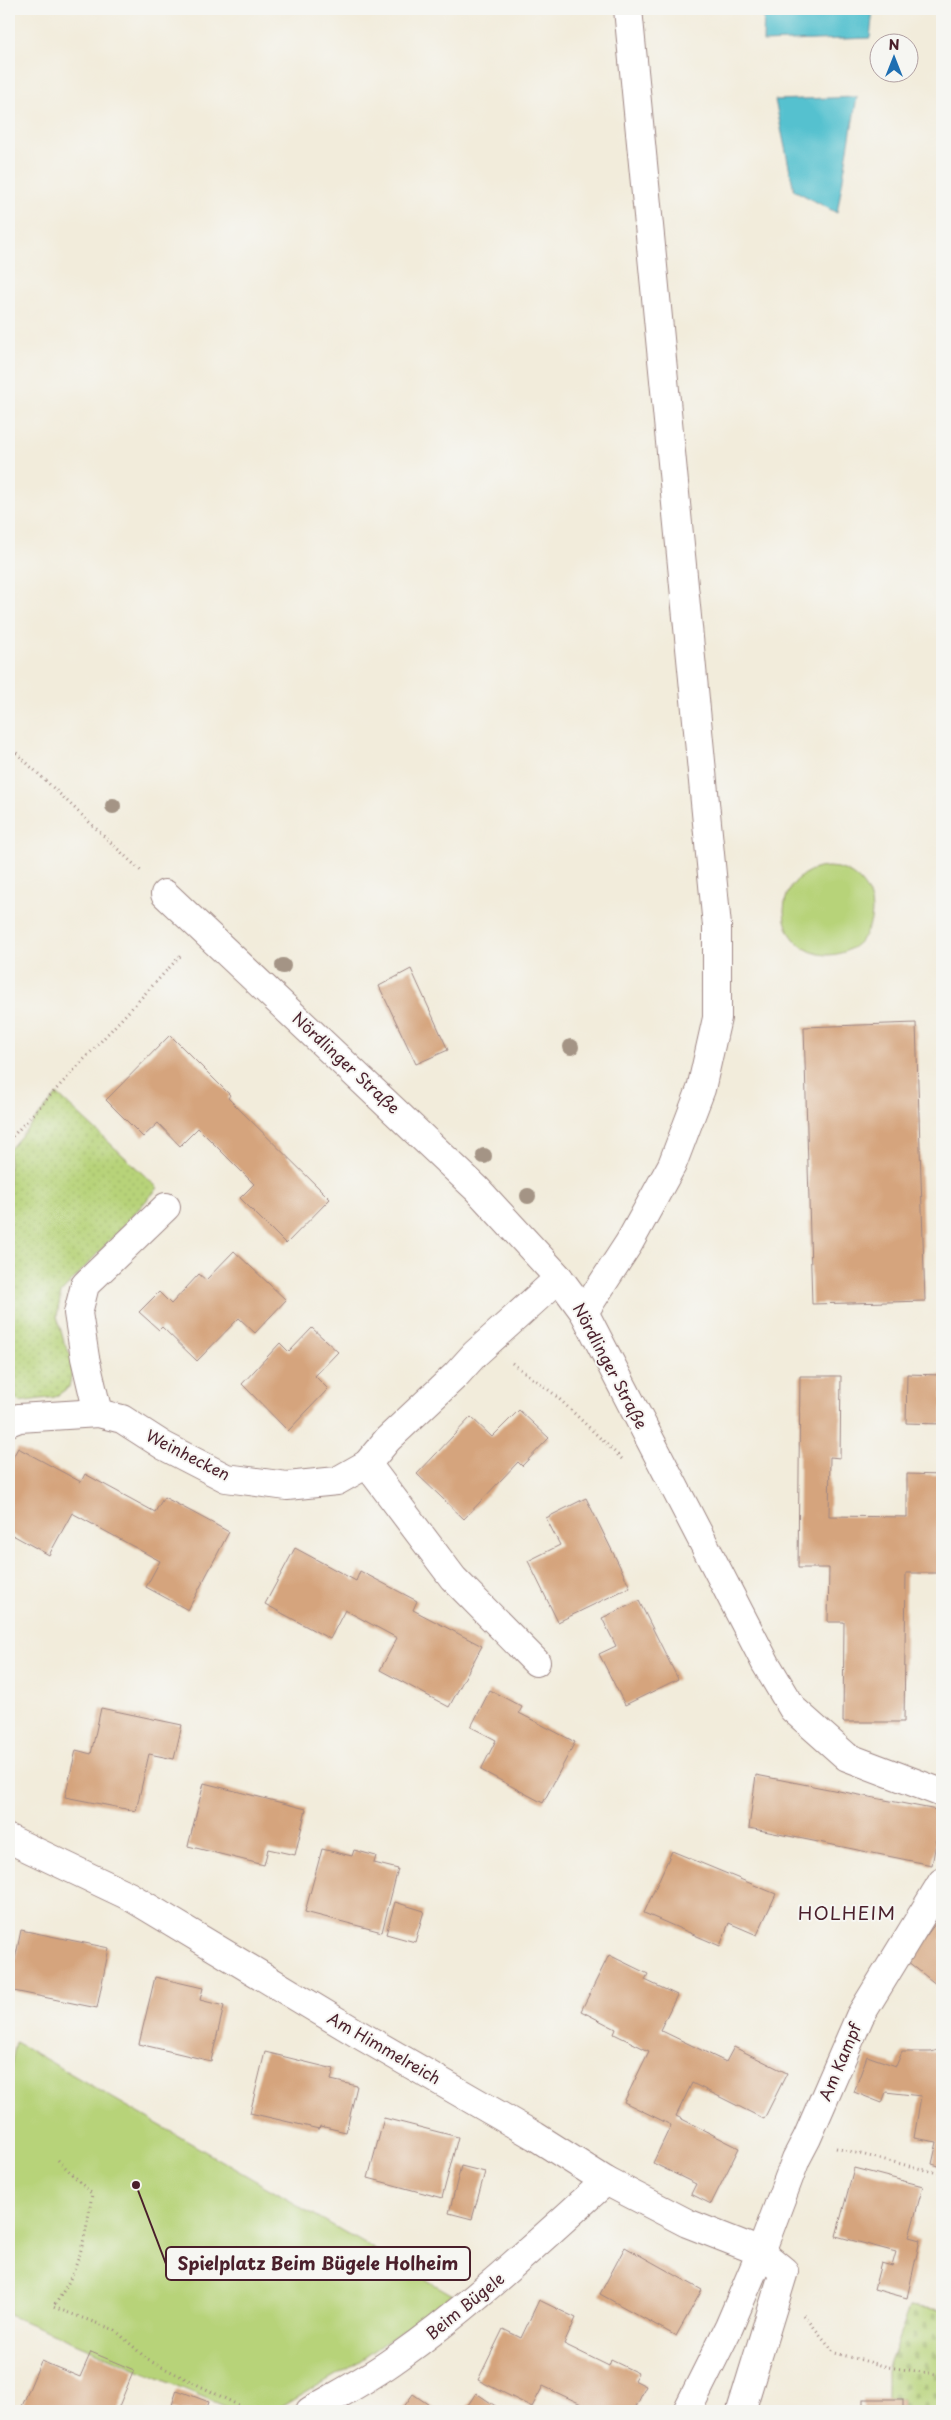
<svg xmlns="http://www.w3.org/2000/svg" width="951" height="2420" font-family="'Playpen Sans',sans-serif">
  <style>
    .grass { fill: url(#grass-dots); stroke: #807952 }
    .cemetery { fill: url(#cemetery-stones); stroke: #807952 }
    .green { fill: #b7d379; stroke: #807952 }
    .water { fill: #55c1cf; stroke: #50707d }
    .building { fill: #d5a47d }
    .lines { fill: none; stroke-linecap: round; stroke-linejoin: round }
    .street-casing { stroke: #9e8683; stroke-width: 30 }
    .path { stroke: #9e8683; stroke-width: 3; stroke-dasharray: 1 4; stroke-linecap: butt }
    .street { stroke: #fff; stroke-width: 28 }
    .tree { fill: #a49485 }
    .labels { text-anchor: middle; stroke-width: 4; stroke-linejoin: round; paint-order: stroke }
    .street-label { font-size: 16px; fill: #4a1f2b; stroke: #f6f6f2 }
    .quarter-label { font-size: 19px; letter-spacing: 1px; fill: #4a1f2b; stroke: #f6f6f2 }
    .leader { fill: none; stroke: #4a1f2b; stroke-width: 2 }
    .callout-dot { fill: #4a1f2b; stroke: #f6f6f2; stroke-width: 2 }
    .callout { fill: #f6f6f2; stroke: #4a1f2b; stroke-width: 2 }
    .callout-label { font-size: 18px; text-anchor: middle; font-weight: bold; fill: #4a1f2b }
  </style>
  <defs>
    <pattern id="grass-dots" width="8" height="8" patternUnits="userSpaceOnUse" patternTransform="scale(1.25)"><rect width="8" height="8" fill="#b7d379"/><path d="M2 2h.1M6 6h.1" fill="none" stroke="#9fb569" stroke-width="1.8" stroke-linecap="round"/></pattern>
    <pattern id="cemetery-stones" width="16" height="16" patternUnits="userSpaceOnUse" patternTransform="scale(1.25)"><rect width="16" height="16" fill="#b7d379"/><path d="M2 7V4a2 2 0 0 1 4 0v3zM10 15v-3a2 2 0 0 1 4 0v3z" fill="#9fb569"/></pattern>
  </defs>
  <rect width="100%" height="100%" fill="#f6f6f2"/>
  <filter id="ink" filterUnits="userSpaceOnUse"><feTurbulence type="fractalNoise" baseFrequency=".02" numOctaves="2"/><feDisplacementMap in="SourceGraphic" scale="10" xChannelSelector="R" yChannelSelector="G"/><feConvolveMatrix kernelMatrix="1 2 1 2 8 2 1 2 1" color-interpolation-filters="sRGB"/></filter>
  <filter id="wash" filterUnits="userSpaceOnUse"><feTurbulence type="fractalNoise" baseFrequency=".0096" numOctaves="4" result="noise"/><feDisplacementMap in="SourceGraphic" scale="20" xChannelSelector="R" yChannelSelector="G"/><feGaussianBlur stdDeviation="1.12" result="paint"/><feColorMatrix in="noise" values="0 0 0 0 0 0 0 0 0 0 0 0 0 0 0 0 0 1.4 0 .05"/><feComposite in="paint" operator="in"/></filter>
  <g filter="url(#wash)">
    <rect width="100%" height="100%" fill="#f2ecdb"/>
    <path class="grass" d="M57,1094L158,1188L61,1293L57,1316L64,1342L74,1362L69,1387L55,1397L19,1402L9,1392V1150Z"/>
    <path class="cemetery" d="M910,2306L942,2310V2411H903V2399H887V2371Z"/>
    <g class="green">
      <circle cx="828" cy="911" r="44"/>
      <path d="M16,2042L453,2295L358,2362L275,2411H236L9,2315V2075Z"/>
    </g>
    <g class="water">
      <path d="M764,9H873L870,38L763,42Z"/>
      <path d="M857,97L837,213L794,190L775,100Z"/>
    </g>
    <g id="blocks">
      <g class="building">
        <path d="M411,969L448,1050L416,1064L379,986Z"/>
        <path d="M916,1023L925,1301L812,1304L804,1027Z"/>
        <path d="M170,1035L230,1095L228,1098L330,1199L286,1244L240,1198L254,1184L198,1128L180,1146L158,1123L143,1137L106,1100Z"/>
        <path d="M234,1251L286,1300L255,1333L239,1318L197,1361L162,1327L159,1330L139,1312L159,1292L171,1304L199,1274L206,1280Z"/>
        <path d="M312,1328L338,1352L315,1376L328,1389L288,1431L242,1384L280,1343L289,1352Z"/>
        <path d="M907,1374L942,1375V1424L906,1423Z"/>
        <path d="M800,1376H841L840,1458L830,1457L829,1516L907,1517V1474L942,1475V1573H906L904,1722H843L844,1622H828L829,1568H798Z"/>
        <path d="M519,1410L549,1438L522,1466L518,1462L464,1519L417,1474L471,1417L492,1437Z"/>
        <path d="M18,1448L81,1482L85,1474L155,1512L164,1497L229,1532L188,1610L146,1587L160,1561L72,1513L49,1555L9,1533V1464Z"/>
        <path d="M586,1498L630,1587L558,1622L528,1561L560,1545L546,1518Z"/>
        <path d="M295,1548L356,1581L360,1571L417,1601L413,1610L482,1646L449,1707L380,1670L397,1638L345,1610L330,1639L265,1604Z"/>
        <path d="M639,1601L678,1679L625,1705L599,1654L616,1646L602,1618Z"/>
        <path d="M490,1690L522,1707L519,1713L575,1742L543,1803L481,1770L496,1740L471,1727Z"/>
        <path d="M101,1708L182,1725L174,1759L149,1754L136,1811L65,1797L76,1750L91,1754Z"/>
        <path d="M756,1775L942,1811L932,1865L749,1828Z"/>
        <path d="M204,1783L306,1809L295,1855L268,1849L264,1865L188,1846Z"/>
        <path d="M322,1849L352,1856L354,1850L376,1856L374,1863L398,1869L382,1932L305,1912Z"/>
        <path d="M672,1851L776,1894L757,1935L729,1923L720,1946L644,1913Z"/>
        <path d="M395,1902L424,1911L415,1942L386,1934Z"/>
        <path d="M942,1915V1989L907,1961Z"/>
        <path d="M21,1930L109,1948L97,2008L9,1990Z"/>
        <path d="M609,1955L648,1974L645,1980L677,1995L660,2030L726,2062L734,2047L787,2073L764,2119L692,2083L676,2116L739,2148L711,2204L691,2194L696,2184L653,2163L671,2125L624,2102L649,2051L614,2034L616,2029L581,2011Z"/>
        <path d="M155,1977L203,1988L200,2000L224,2006L211,2061L139,2044Z"/>
        <path d="M942,2049V2167L932,2164L937,2142L914,2138L921,2096L886,2092L882,2103L854,2092L867,2056L896,2066L902,2052H931Z"/>
        <path d="M265,2052L334,2069L331,2080L357,2086L346,2132L320,2126L319,2129L250,2113Z"/>
        <path d="M384,2118L458,2137L442,2198L368,2178Z"/>
        <path d="M461,2166L485,2172L472,2219L449,2213Z"/>
        <path d="M854,2168L923,2186L909,2237L920,2240L907,2298L874,2289L881,2263L892,2266L896,2252L836,2236Z"/>
        <path d="M625,2247L702,2290L676,2336L600,2294Z"/>
        <path d="M539,2300L576,2318L564,2344L609,2366L611,2360L638,2373L634,2380L646,2386L634,2411H596L543,2386L532,2407L478,2380L503,2329L521,2338Z"/>
        <path d="M91,2352L134,2370L117,2411H20L41,2361L80,2377Z"/>
        <path d="M177,2390L209,2402L206,2411H180L171,2408Z"/>
        <path d="M476,2393L503,2411H464Z"/>
        <path d="M413,2394L438,2411H401Z"/>
        <rect x="863" y="2399" width="40" height="12"/>
      </g>
    </g>
  </g>
  <g filter="url(#ink)">
    <use href="#blocks" fill-opacity="0" stroke="#9e8683" stroke-width="1"/>
    <g class="lines">
      <g class="street-casing">
        <g id="street">
          <path d="M165,894L477,1189L559,1278L584,1312L766,1664L793,1709L847,1757L942,1793"/>
          <path d="M584,1312L629,1243L672,1165L701,1089L717,1018V926L628,9"/>
          <path d="M98,1413L85,1358L78,1313L85,1285L166,1207"/>
          <path d="M9,1422L19,1418L98,1413L122,1419L164,1446L226,1478L287,1486L337,1481L367,1464L388,1439L456,1375L475,1354L559,1278"/>
          <path d="M367,1464L453,1578L536,1662"/>
          <path d="M9,1839L129,1896L360,2035L535,2136L606,2181L687,2223L761,2252L729,2327L687,2411"/>
          <path d="M310,2411C339,2394 370,2378 397,2358C472,2305 538,2242 606,2181"/>
          <path d="M741,2411L784,2271L761,2252L796,2159L807,2138L860,2016L942,1882"/>
        </g>
      </g>
      <g class="path">
        <path d="M9,746L143,873"/>
        <path d="M9,1140L182,954"/>
        <path d="M512,1363L554,1394L622,1459"/>
        <path d="M836,2148L942,2174"/>
        <path d="M58,2160L92,2194C85,2238 80,2270 53,2307L115,2330L148,2360L236,2404L255,2411"/>
        <path d="M804,2315L835,2353L888,2367L942,2375"/>
      </g>
      <use href="#street" class="street"/>
    </g>
    <g class="tree">
      <circle cx="113" cy="806" r="8"/>
      <circle cx="283" cy="966" r="8"/>
      <circle cx="571" cy="1047" r="8"/>
      <circle cx="484" cy="1156" r="8"/>
      <circle cx="528" cy="1196" r="8"/>
    </g>
  </g>
  <g class="labels">
    <g class="street-label">
      <text transform="translate(346 1063) rotate(43)" y="6">Nördlinger Straße</text>
      <text transform="translate(610 1366) rotate(62)" y="6">Nördlinger Straße</text>
      <text transform="translate(188 1455) rotate(27)" y="6">Weinhecken</text>
      <text transform="translate(384 2048) rotate(30)" y="6">Am Himmelreich</text>
      <text transform="translate(840 2062) rotate(-67)" y="6">Am Kampf</text>
      <text transform="translate(465 2306) rotate(-39)" y="6">Beim Bügele</text>
    </g>
    <g class="quarter-label">
      <text x="847" y="1920">HOLHEIM</text>
    </g>
  </g>
  <path class="leader" d="M136 2185L166 2264"/>
  <circle class="callout-dot" cx="136" cy="2185" r="5"/>
  <rect class="callout" x="166" y="2247" width="304" height="33" rx="5"/>
  <g class="callout-label">
    <text x="318" y="2270">Spielplatz Beim Bügele Holheim</text>
  </g>
  <rect width="951" height="2420" fill="none" stroke="#f6f6f2" stroke-width="30"/>
  <g transform="translate(894 58)"><circle r="24" fill="#f6f6f2" stroke="#b1a0a2"/>
  <path d="M0-4L9 19L0 12L-9 19Z" fill="#1f6fb2"/>
  <text y="-8" font-size="14" font-weight="bold" text-anchor="middle" fill="#4a1f2b">N</text>
  </g>
</svg>
